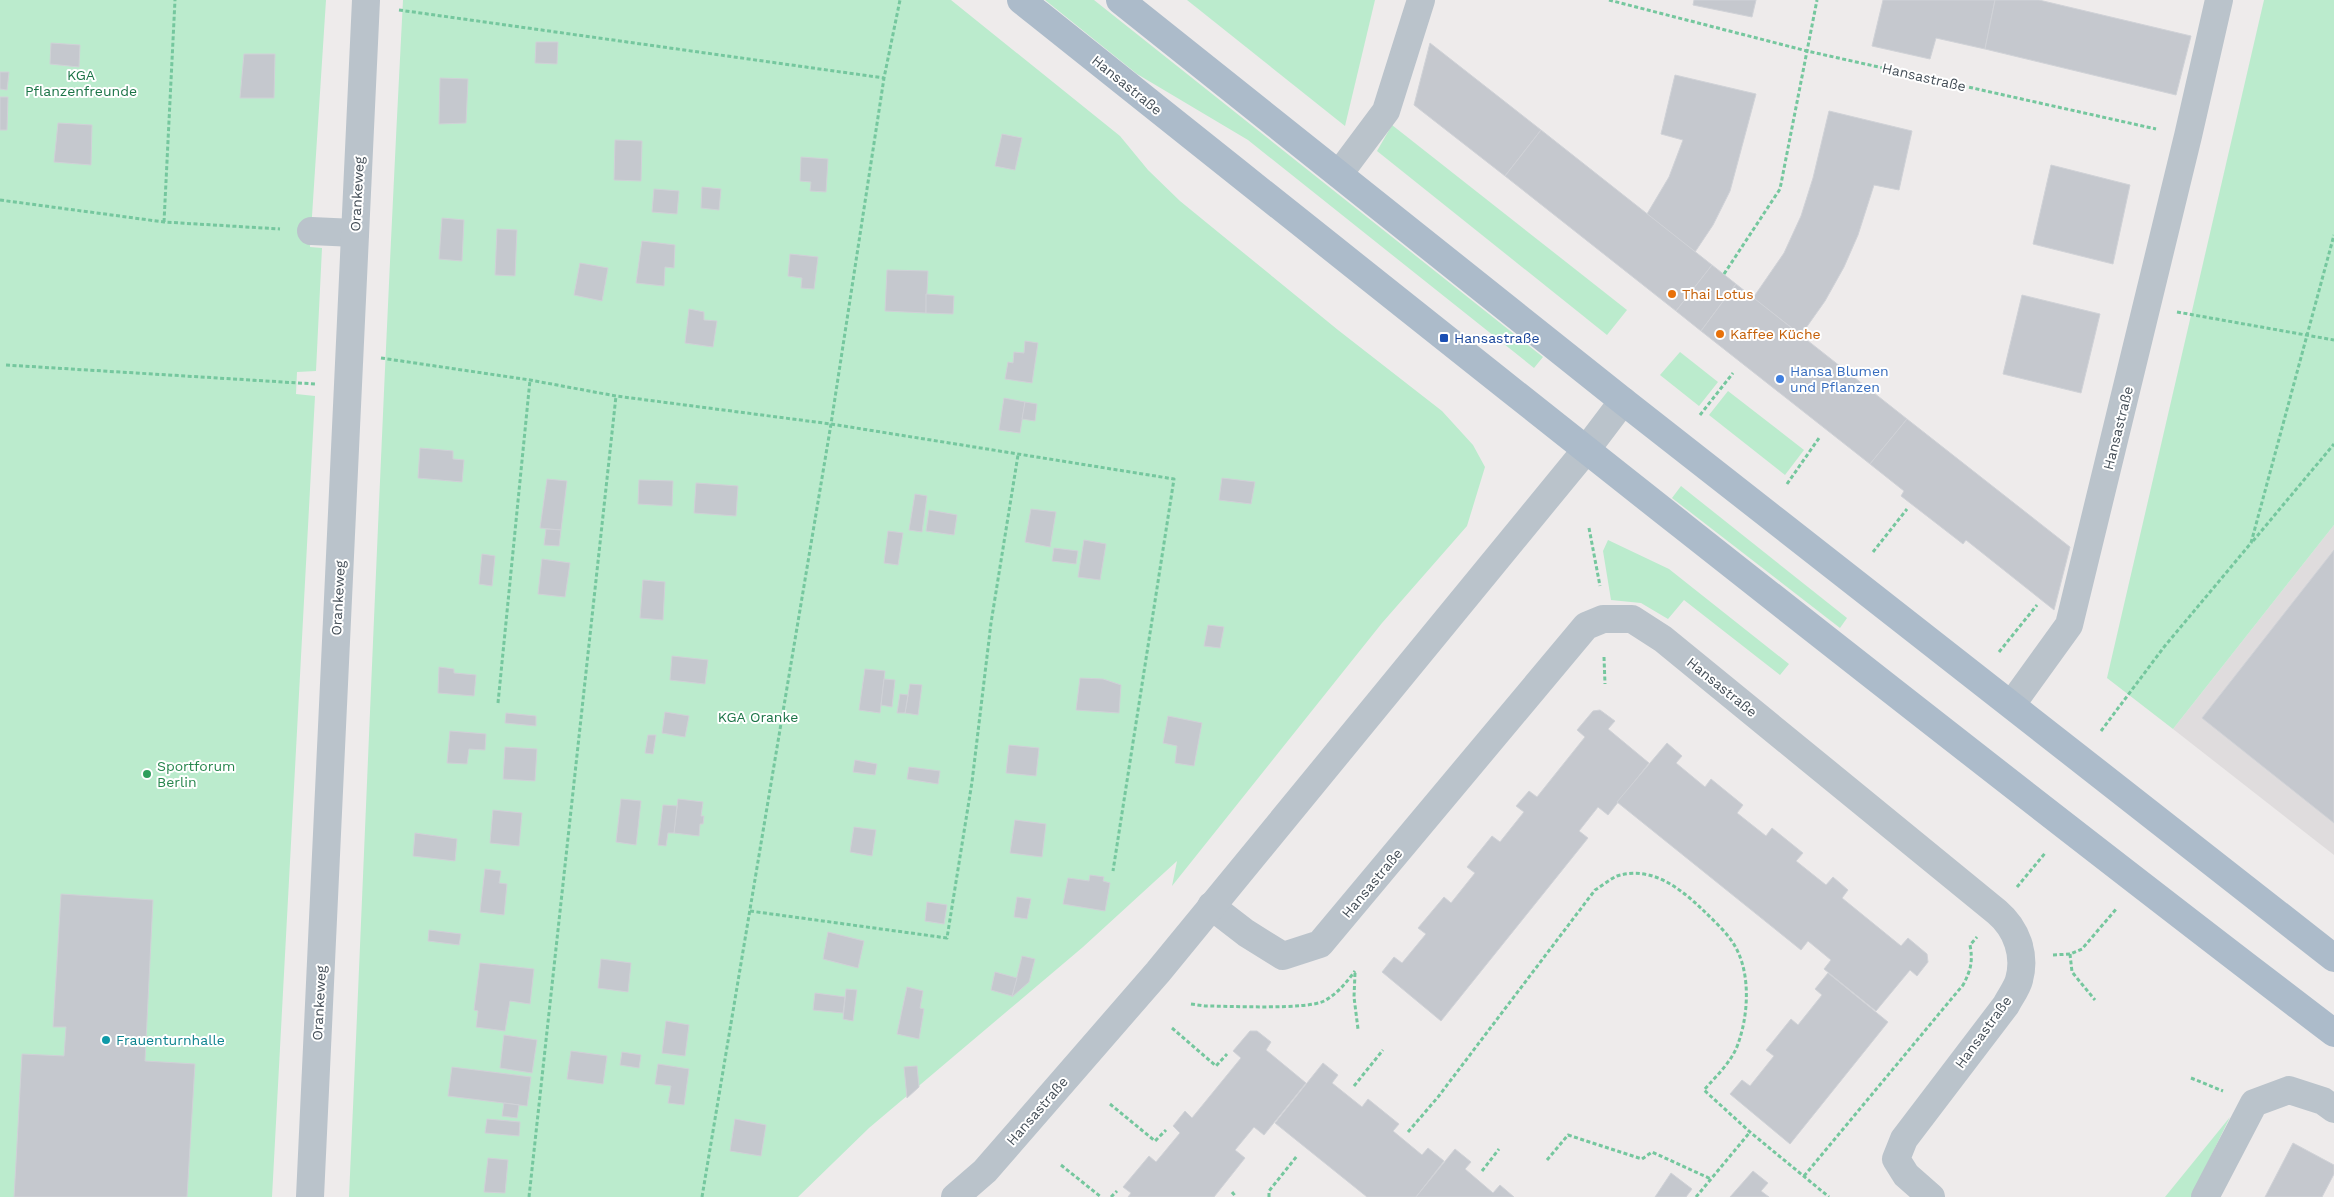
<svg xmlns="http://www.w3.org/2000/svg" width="2334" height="1197" font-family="'Work Sans',sans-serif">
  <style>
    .education { fill: #dfdcdd }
    .green { fill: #bbebcd }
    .building { fill: #c5c8ce; stroke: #d0d2d7 }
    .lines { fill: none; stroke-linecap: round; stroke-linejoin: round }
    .path { stroke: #75c79e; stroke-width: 3; stroke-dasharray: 4 2.5; stroke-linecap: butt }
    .minor { stroke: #bac3cb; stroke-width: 28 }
    .major { stroke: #acbbca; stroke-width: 28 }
    .food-dot { fill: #e8710a; stroke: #fff; stroke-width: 2 }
    .transit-dot { fill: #1a4fb4; stroke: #fff; stroke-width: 2 }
    .shop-dot { fill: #3f7fe0; stroke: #fff; stroke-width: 2 }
    .leisure-dot { fill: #2e9e5b; stroke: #fff; stroke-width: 2 }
    .culture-dot { fill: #0f9aa8; stroke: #fff; stroke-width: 2 }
    .labels { text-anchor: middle; stroke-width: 4; stroke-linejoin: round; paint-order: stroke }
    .park-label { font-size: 14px; fill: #1b7447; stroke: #fff }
    .street-label { font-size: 14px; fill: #454f58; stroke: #fff }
    .food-label { font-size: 14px; fill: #c56008; stroke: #fff; text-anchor: start }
    .transit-label { font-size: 14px; fill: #164399; stroke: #fff; text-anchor: start }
    .shop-label { font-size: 14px; fill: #366cbe; stroke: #fff; text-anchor: start }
    .leisure-label { font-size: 14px; fill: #27864d; stroke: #fff; text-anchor: start }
    .culture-label { font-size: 14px; fill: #0d838f; stroke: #fff; text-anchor: start }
  </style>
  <rect width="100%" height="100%" fill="#eeebeb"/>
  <path class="education" d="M2334,525V855L2173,729Z"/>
  <g class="green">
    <path d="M0,0H326L310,247L322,248L316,371L297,372L296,394L315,396L272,1197H0Z"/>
    <path d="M403,0H951L1120,136L1148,170L1180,201L1338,330L1442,411L1473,445L1485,467L1467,526L1382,623L1172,886L1177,861L1083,947L869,1128L798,1197H349C367,798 382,399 403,0Z"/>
    <path d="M1045,0H1094L1543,357L1534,368L1248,140L1137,74Z"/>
    <path d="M1187,0H1375L1345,126Z"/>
    <path d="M2264,0H2334V525L2173,729L2107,678Z"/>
    <path d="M1392,125L1627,310L1607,335L1377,151Z"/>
    <path d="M1680,352L1718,382L1699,406L1660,375Z"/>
    <path d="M1728,391L1804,450L1785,475L1709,415Z"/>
    <path d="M1681,486L1847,618L1840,628L1672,498Z"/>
    <path d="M1608,540L1669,569L1789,664L1780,675L1684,600L1668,619L1641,603L1611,600L1603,551Z"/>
    <path d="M2230,1117L2191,1197H2165Z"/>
  </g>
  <g class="building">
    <path d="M1694,0H1756L1752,17L1693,5Z"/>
    <path d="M1883,0H1995L1985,49L1936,38L1930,59L1872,46Z"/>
    <path d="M1995,0H2039L2191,36L2176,95L1985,49Z"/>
    <path d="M536,42H558L557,64L535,63Z"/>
    <path d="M51,43L80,45L79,67L50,64Z"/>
    <path d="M1430,43L1541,130L1505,176L1414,105Z"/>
    <path d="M244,54H275L274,98H240Z"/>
    <path d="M0,72H9L7,90L0,89Z"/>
    <path d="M1675,75L1756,94L1730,191L1713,225L1695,252L1647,214L1669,177L1683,140L1661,134Z"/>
    <path d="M440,78L468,79L466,123L439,124Z"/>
    <path d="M0,97H8L7,130H0Z"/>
    <path d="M1829,111L1912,131L1899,190L1874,185L1858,235L1844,267L1825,301L1801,335L1753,298L1784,253L1801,216L1813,178Z"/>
    <path d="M58,123L92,125L91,165L54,162Z"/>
    <path d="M1541,130L1712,265L1676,311L1505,176Z"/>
    <path d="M1002,134L1022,138L1015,170L995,166Z"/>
    <path d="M615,140L642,141L641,181L614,180Z"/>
    <path d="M801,157L828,159L826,192L810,191L811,182L800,181Z"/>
    <path d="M2051,165L2130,185L2113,264L2033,244Z"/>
    <path d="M702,187L721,189L719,210L701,208Z"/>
    <path d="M654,189L679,191L677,214L652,212Z"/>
    <path d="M442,218L464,220L462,261L439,259Z"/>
    <path d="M497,229L517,230L515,276L495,275Z"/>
    <path d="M642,241L675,245L674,268L665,267L664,286L636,283Z"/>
    <path d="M790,254L818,257L814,289L801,288L802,278L788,276Z"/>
    <path d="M580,263L608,268L602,301L574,295Z"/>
    <path d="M1712,265L1736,284L1701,331L1676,311Z"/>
    <path d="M887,270L928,271L926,313L885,311Z"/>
    <path d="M1736,284L1907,419L1870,464L1701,331Z"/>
    <path d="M926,294L954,296L953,314L926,313Z"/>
    <path d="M2022,295L2100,314L2081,393L2003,374Z"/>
    <path d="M689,309L704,312V320L717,321L713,347L685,343Z"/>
    <path d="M1025,341L1038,343L1032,383L1005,379L1008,362L1013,363L1014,352L1024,353Z"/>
    <path d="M1004,398L1025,402L1020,433L999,430Z"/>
    <path d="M1025,402L1037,404L1035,421L1022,419Z"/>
    <path d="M1907,419L2070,547L2054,610L1966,540L1963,544L1901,496L1904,491L1870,464Z"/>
    <path d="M420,448L453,451V459L464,460L462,482L418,478Z"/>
    <path d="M1222,478L1255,482L1251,504L1219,500Z"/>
    <path d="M547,479L567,481L561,530L540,528Z"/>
    <path d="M639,480L673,481L672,506L638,504Z"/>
    <path d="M696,483L738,486L736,516L694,513Z"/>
    <path d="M915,494L927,496L922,532L909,530Z"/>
    <path d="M1031,509L1056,512L1050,547L1025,542Z"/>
    <path d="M929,510L957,515L954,535L926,531Z"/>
    <path d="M546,529L561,530L559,546L544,545Z"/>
    <path d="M888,531L903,533L898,565L884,563Z"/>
    <path d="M1084,540L1106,544L1100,580L1078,577Z"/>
    <path d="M1054,548L1078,551L1076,564L1052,561Z"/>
    <path d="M2334,550V823L2202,718Z"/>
    <path d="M482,554L495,556L492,586L479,584Z"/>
    <path d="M542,559L570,563L565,597L538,594Z"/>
    <path d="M643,580L665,582L663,620L640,618Z"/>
    <path d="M1208,625L1224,627L1220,648L1204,646Z"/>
    <path d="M672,656L708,660L705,684L670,680Z"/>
    <path d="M439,667L454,669V673L476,675L474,696L438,693Z"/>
    <path d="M865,669L885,671L880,713L859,710Z"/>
    <path d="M1080,678L1103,679L1121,685L1119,713L1076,710Z"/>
    <path d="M884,679L895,680L892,707L881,705Z"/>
    <path d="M910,684L922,685L918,715L905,713Z"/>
    <path d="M900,694L908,695L905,713H897Z"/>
    <path d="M1600,710L1615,721L1608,729L1649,763L1608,815L1598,807L1579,831L1588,838L1441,1021L1382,972L1394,957L1402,963L1426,934L1418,928L1444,897L1451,903L1475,873L1467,867L1492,836L1500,842L1524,812L1516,806L1529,791L1537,797L1585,737L1577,730L1593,711Z"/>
    <path d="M665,712L689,716L685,737L662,733Z"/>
    <path d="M506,713L536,716V726L505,723Z"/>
    <path d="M1168,716L1202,723L1194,766L1175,763L1177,746L1163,743Z"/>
    <path d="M450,731L486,734L485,750L469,749L467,764L447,763Z"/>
    <path d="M648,735H656L653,754L645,753Z"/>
    <path d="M1667,743L1682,756L1676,763L1705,787L1711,779L1743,805L1737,813L1766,836L1772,828L1803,853L1796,861L1826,885L1833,877L1848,890L1842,898L1901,946L1908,938L1927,954L1928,962L1917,976L1910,970L1876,1011L1824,969L1831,960L1808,941L1801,950L1617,802Z"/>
    <path d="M1009,745L1039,748L1036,776L1006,773Z"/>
    <path d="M505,747L537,749L535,781L503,779Z"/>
    <path d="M855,760L877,764L875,775L853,772Z"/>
    <path d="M909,767L940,771L938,784L907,779Z"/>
    <path d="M621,799L641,801L636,845L616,842Z"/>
    <path d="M678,799L703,802L701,816H704L703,824H700L699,836L674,833Z"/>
    <path d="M663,805L677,806L674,833H668L666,846L658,845Z"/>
    <path d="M493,810L522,813L519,846L490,843Z"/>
    <path d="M1015,820L1046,824L1042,857L1010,853Z"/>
    <path d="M854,827L876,830L872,856L850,852Z"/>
    <path d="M415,833L457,839L455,861L413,856Z"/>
    <path d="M485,869L501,871L499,883L507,884L504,915L480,912Z"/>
    <path d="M1090,875L1104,877L1103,881L1110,883L1105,911L1063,904L1068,878L1089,881Z"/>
    <path d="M61,894L153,900L145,1061L195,1064L187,1197H14L22,1054L64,1056L66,1027H53Z"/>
    <path d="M1017,897L1031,899L1027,919L1014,917Z"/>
    <path d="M927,902L947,905L944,924L925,921Z"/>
    <path d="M429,930L461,934L459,945L428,941Z"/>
    <path d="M828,932L864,941L858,968L823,959Z"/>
    <path d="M1022,956L1035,959L1029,982L1012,997Z"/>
    <path d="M601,959L631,963L628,992L598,988Z"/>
    <path d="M480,963L534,969L530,1004L510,1001L505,1031L476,1027L478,1011L474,1010Z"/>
    <path d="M995,972L1017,978L1012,996L991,990Z"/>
    <path d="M1828,973L1888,1022L1790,1144L1730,1094L1742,1080L1750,1086L1774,1056L1766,1050L1791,1019L1798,1025L1822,995L1815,989Z"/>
    <path d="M907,987L923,991L920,1008L924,1009L919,1039L897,1034Z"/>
    <path d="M846,989L857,990L853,1021L843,1019Z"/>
    <path d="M815,993L845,997L843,1013L813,1010Z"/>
    <path d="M666,1021L689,1025L685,1056L662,1053Z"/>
    <path d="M1250,1031H1257L1271,1042L1266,1050L1306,1083L1264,1135L1254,1127L1235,1150L1245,1158L1214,1197H1128L1131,1193L1123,1187L1149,1156L1156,1162L1180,1133L1173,1126L1185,1111L1192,1118L1241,1058L1233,1051Z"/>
    <path d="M504,1035L537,1040L532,1073L500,1068Z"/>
    <path d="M571,1051L607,1056L603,1084L567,1079Z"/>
    <path d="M622,1052L641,1055L639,1068L620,1065Z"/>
    <path d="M1323,1063L1338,1075L1332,1083L1362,1107L1368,1099L1399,1124L1393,1131L1422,1155L1428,1148L1444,1161L1416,1197H1367L1275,1123Z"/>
    <path d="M658,1064L689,1069L684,1105L668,1103L671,1086L655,1084Z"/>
    <path d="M917,1066L919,1087L907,1098L904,1067Z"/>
    <path d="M452,1067L531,1077L527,1106L448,1096Z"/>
    <path d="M504,1103L519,1105L517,1118L502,1116Z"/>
    <path d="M487,1119L520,1122L519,1136L485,1133Z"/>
    <path d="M735,1119L766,1125L761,1156L730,1151Z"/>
    <path d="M2293,1143L2334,1165V1174L2322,1197H2265Z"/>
    <path d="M1455,1149L1471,1162L1465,1169L1493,1193L1500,1185L1514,1197H1416Z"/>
    <path d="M488,1158L508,1160L505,1193L484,1192Z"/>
    <path d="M1753,1171L1768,1183L1761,1191L1769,1197H1730Z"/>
    <path d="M1671,1173L1692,1189L1686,1197H1655Z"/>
  </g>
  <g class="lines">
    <g class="path">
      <path d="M1609,0L1807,51L2156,129"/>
      <path d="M399,10L884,78"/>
      <path d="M0,200L164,222L280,229"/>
      <path d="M164,222L175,0"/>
      <path d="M1724,274L1780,189L1817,0"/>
      <path d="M2177,312L2334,340"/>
      <path d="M381,358L530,380L616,396L831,424L1174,479L1113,871"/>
      <path d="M6,365L315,384"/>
      <path d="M1700,415L1733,373"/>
      <path d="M1787,484L1819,438"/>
      <path d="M1589,528L1600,586"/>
      <path d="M2253,541L2334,444"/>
      <path d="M1873,552L1907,509"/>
      <path d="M1999,652L2037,605"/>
      <path d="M1604,657L1605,684"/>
      <path d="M498,703L530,380"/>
      <path d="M2101,731L2164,647L2251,543L2334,235"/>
      <path d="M2017,887L2046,852"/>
      <path d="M750,911L947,938L972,782L991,623L1018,455"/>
      <path d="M2070,954L2072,972L2095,1000"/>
      <path d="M2053,955L2070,954L2082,949L2117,908"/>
      <path d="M1355,973L1354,997L1358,1029"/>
      <path d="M1191,1004L1205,1006C1229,1006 1307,1010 1324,1001C1337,994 1346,983 1355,971"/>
      <path d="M1172,1028L1216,1066L1227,1054"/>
      <path d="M2191,1078L2223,1091"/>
      <path d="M1354,1086L1383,1050"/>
      <path d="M1110,1104L1155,1141L1166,1130"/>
      <path d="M1408,1132L1438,1097L1595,890C1602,886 1610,879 1617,876C1652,865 1681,889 1704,911C1716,923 1731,936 1738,952C1750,978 1748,1014 1739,1041C1733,1061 1717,1075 1704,1090L1750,1132L1829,1197"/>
      <path d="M1547,1160L1568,1135L1642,1159L1652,1152L1711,1179"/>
      <path d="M1061,1165L1101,1197"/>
      <path d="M1482,1171L1499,1149"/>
      <path d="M1804,1176L1963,985C1971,970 1973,961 1970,945L1977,937"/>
      <path d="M1232,1192L1236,1197"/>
      <path d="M529,1197L616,396"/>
      <path d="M702,1197L831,424L884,78L900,0"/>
      <path d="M1111,1197L1117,1191"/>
      <path d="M1269,1197V1191L1297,1156"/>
      <path d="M1696,1197L1750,1132"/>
    </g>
    <g class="minor">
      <path d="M1339,174L1386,111L1421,0"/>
      <path d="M311,231L355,233"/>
      <path d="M2012,704L2069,625L2188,136L2219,0"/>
      <path d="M1211,906L1246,933L1283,956L1320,944L1586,626L1603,619H1632L1663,639L1997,912C2017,929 2026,955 2019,980C2017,988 2010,997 2006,1005L1904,1139L1896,1159L1906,1175L1931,1197"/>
      <path d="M310,1197L366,0"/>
      <path d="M955,1197L985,1171L1158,972L1586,450L1623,401"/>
      <path d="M2205,1197L2254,1103L2289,1090L2323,1101L2334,1109"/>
    </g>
    <g class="major">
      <path d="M1021,0C1456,347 1892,695 2334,1033"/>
      <path d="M1120,0L1623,401L2334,958"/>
    </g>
  </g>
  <g class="food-dot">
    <circle cx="1672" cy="294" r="5"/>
    <circle cx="1720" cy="334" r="5"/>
  </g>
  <rect class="transit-dot" x="1439" y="333" width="10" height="10" rx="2.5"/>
  <circle class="shop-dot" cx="1780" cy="379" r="5"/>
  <circle class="leisure-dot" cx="147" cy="774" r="5"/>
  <circle class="culture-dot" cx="106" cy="1040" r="5"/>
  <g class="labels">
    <g class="park-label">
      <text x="81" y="80">KGA<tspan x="81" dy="16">Pflanzenfreunde</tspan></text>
      <text x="758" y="722">KGA Oranke</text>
    </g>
    <g class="street-label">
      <text transform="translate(1924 77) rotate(13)" y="5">Hansastraße</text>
      <text transform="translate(1127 85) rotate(39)" y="5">Hansastraße</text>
      <text transform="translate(357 194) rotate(-87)" y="5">Orankeweg</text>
      <text transform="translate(2118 428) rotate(-76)" y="5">Hansastraße</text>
      <text transform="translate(338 598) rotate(-87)" y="5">Orankeweg</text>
      <text transform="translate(1722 687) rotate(39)" y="5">Hansastraße</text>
      <text transform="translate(1372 883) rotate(-50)" y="5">Hansastraße</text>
      <text transform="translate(319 1003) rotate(-87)" y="5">Orankeweg</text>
      <text transform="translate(1983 1032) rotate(-54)" y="5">Hansastraße</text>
      <text transform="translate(1037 1111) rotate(-49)" y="5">Hansastraße</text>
    </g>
    <g class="food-label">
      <text x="1682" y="299">Thai Lotus</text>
      <text x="1730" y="339">Kaffee Küche</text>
    </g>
    <g class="transit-label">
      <text x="1454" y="343">Hansastraße</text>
    </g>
    <g class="shop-label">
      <text x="1790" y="376">Hansa Blumen<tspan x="1790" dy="16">und Pflanzen</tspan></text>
    </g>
    <g class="leisure-label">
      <text x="157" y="771">Sportforum<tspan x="157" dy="16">Berlin</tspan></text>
    </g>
    <g class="culture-label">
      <text x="116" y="1045">Frauenturnhalle</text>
    </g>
  </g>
</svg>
